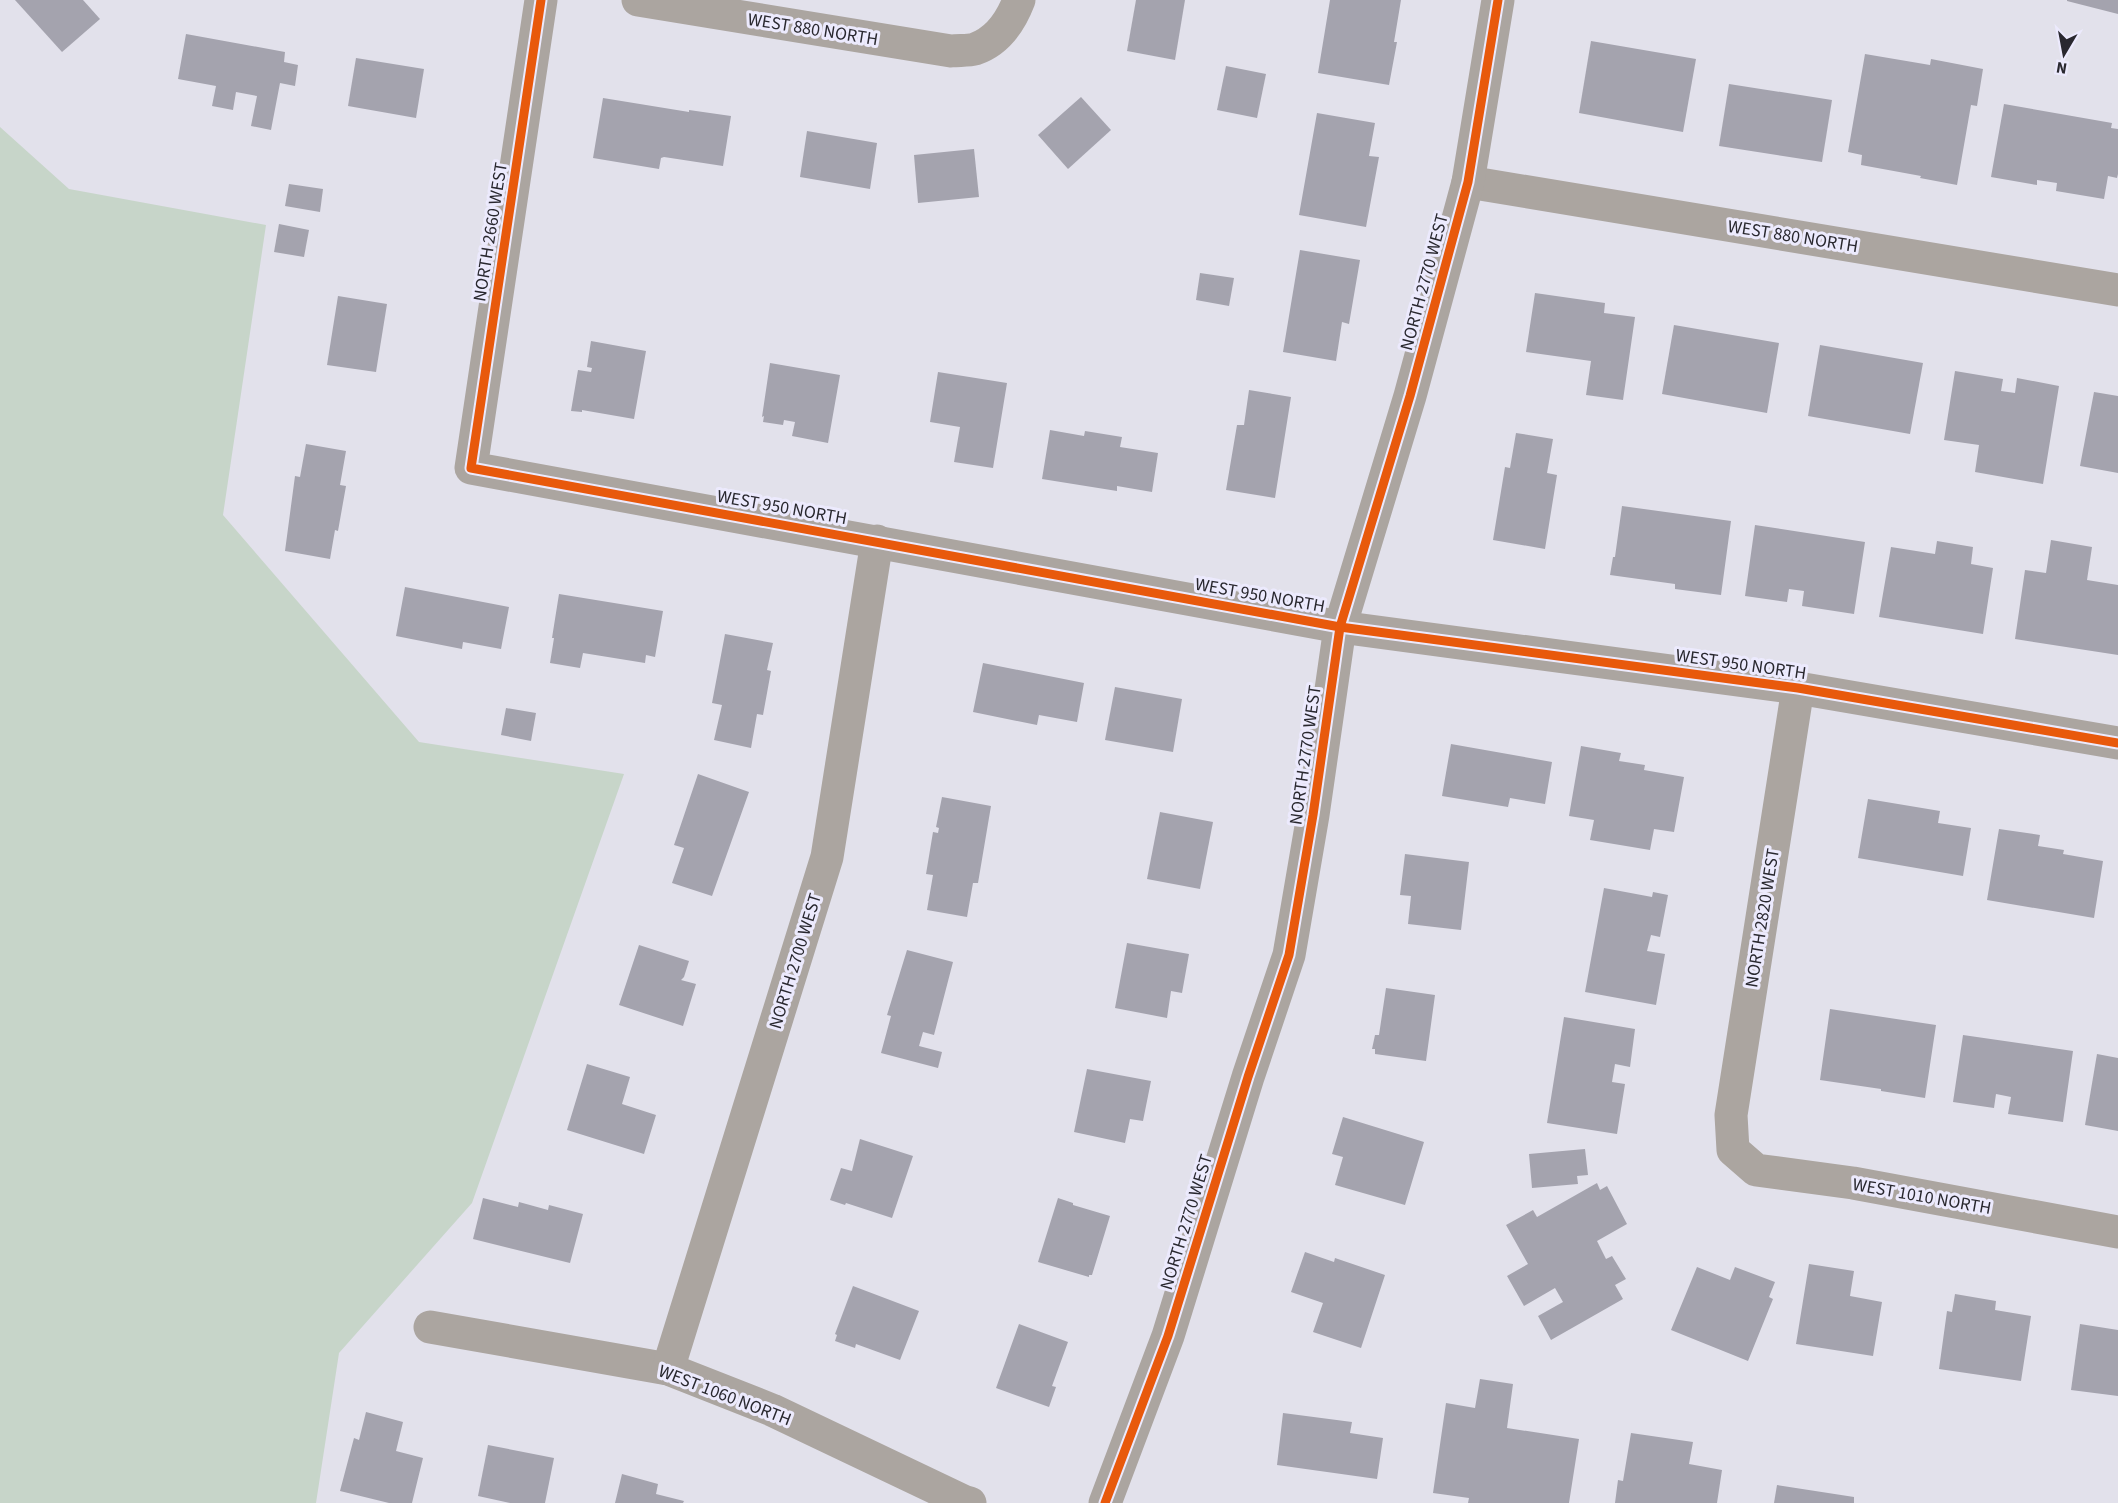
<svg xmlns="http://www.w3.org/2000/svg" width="2118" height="1503" font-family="'Source Sans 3',sans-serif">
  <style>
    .green { fill: #c7d5c9 }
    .building { fill: #a4a3ae }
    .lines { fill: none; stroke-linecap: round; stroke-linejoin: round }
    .minor { stroke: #aba5a0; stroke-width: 33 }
    .cycleway-casing { stroke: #eceafd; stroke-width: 13 }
    .cycleway { stroke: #e8590c; stroke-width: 9 }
    .labels { text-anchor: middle; stroke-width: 6; stroke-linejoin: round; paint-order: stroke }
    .street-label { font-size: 18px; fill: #29282f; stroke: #eceafd }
  </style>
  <rect width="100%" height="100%" fill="#e2e1eb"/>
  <path class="green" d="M0,127L69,189L266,225L223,515L419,742L624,774L472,1203L339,1353L316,1503H0Z"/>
  <g class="building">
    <path d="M15,0H83L100,19L62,52Z"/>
    <path d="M1136,0H1185L1175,60L1127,51Z"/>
    <path d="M1330,0H1401L1394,42H1397L1389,85L1318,73Z"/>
    <path d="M2067,0H2118V14L2067,1Z"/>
    <path d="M186,34L285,52L284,62L298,65L295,86L280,83L271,130L251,126L257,96L236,92L233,110L212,106L216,86L178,79Z"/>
    <path d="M1591,41L1696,59L1683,132L1579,113Z"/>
    <path d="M1865,54L1930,65L1931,59L1983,69L1977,106L1971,105L1957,185L1920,178L1921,176L1861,165L1862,155L1848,152Z"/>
    <path d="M356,58L424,69L416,118L348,106Z"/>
    <path d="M1226,66L1266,74L1257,118L1217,110Z"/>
    <path d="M1729,84L1832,100L1822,162L1719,146Z"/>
    <path d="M1081,97L1111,130L1068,169L1038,135Z"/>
    <path d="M603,98L689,112V110L731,116L723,166L664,157L661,158L659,169L593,158Z"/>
    <path d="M2004,104L2112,123L2111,128L2118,129V174L2117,178L2108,176L2104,199L2056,191L2057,183L2037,180V185L1991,177Z"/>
    <path d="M1317,113L1375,123L1369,156L1379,157L1366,227L1299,215Z"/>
    <path d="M807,131L877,143L870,189L800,177Z"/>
    <path d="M974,149L979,197L918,203L914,155Z"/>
    <path d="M289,184L323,189L320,212L285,206Z"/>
    <path d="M279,224L309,230L304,257L274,252Z"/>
    <path d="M1300,250L1360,260L1349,324L1342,322L1336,361L1283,352Z"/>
    <path d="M1200,273L1234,278L1229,306L1196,300Z"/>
    <path d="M1535,293L1605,303L1604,313L1635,317L1623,400L1586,395L1591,361L1526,352Z"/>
    <path d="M338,296L387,304L376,372L327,365Z"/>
    <path d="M1674,325L1779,343L1767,413L1662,394Z"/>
    <path d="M591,341L646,351L634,419L582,410V412L571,411L578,370L591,372L592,368L587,367Z"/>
    <path d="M1820,345L1923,363L1910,434L1808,416Z"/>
    <path d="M770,363L840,375L828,443L792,436L795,422L784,420L783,425L763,422L764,416L762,417Z"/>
    <path d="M1955,371L2003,379L2001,391L2015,393L2017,378L2059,386L2043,484L1975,472L1979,445L1944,440Z"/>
    <path d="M938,372L1007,383L993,468L954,462L960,427L930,422Z"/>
    <path d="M1249,390L1291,397L1275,498L1226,490L1237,425H1244Z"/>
    <path d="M2094,392L2118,396V473L2080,466Z"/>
    <path d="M1050,430L1084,436L1085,431L1122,437L1120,447L1158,453L1152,492L1117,486V491L1042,479Z"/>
    <path d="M1516,433L1553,439L1547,473L1557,475L1545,549L1493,540L1505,467L1510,468Z"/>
    <path d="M306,444L346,451L340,485L346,486L338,531L335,530L330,559L285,551L295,476L300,477Z"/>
    <path d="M1622,506L1731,521L1721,595L1675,589V584L1610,575L1613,557H1615Z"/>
    <path d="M1755,525L1865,542L1854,614L1802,606L1804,591L1789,589L1787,602L1745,596Z"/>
    <path d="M2051,540L2092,547L2087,580L2118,585V655L2015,639L2025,570L2046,573Z"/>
    <path d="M1937,541L1973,547L1971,564L1993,568L1983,634L1879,617L1891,547L1935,554Z"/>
    <path d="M405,587L509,607L501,649L463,642L462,649L396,636Z"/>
    <path d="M559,594L663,611L655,657L646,655L645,663L583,653L580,668L550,663L554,638H552Z"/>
    <path d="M725,634L773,643L767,670L771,671L763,715L757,714L751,748L714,740L722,705L712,703Z"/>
    <path d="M983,663L1084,683L1077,722L1039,715L1037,725L973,712Z"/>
    <path d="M1115,687L1182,699L1173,752L1105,740Z"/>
    <path d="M506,708L536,713L531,741L501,735Z"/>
    <path d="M1451,744L1552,762L1545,804L1510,798L1508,807L1442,796Z"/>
    <path d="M1581,746L1621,753L1619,761L1645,765L1644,770L1684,777L1674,832L1654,829L1650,850L1590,840L1594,820L1569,816Z"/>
    <path d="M698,774L749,792L712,896L672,883L684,848L674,845Z"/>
    <path d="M942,797L991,806L978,883H973L967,917L927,910L933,875L926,874L933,832L938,833L939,828L936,827Z"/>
    <path d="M1868,799L1940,811L1938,823L1971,828L1963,876L1858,858Z"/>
    <path d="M1160,812L1213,822L1200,889L1147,879Z"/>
    <path d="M1999,829L2040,835L2038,846L2064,850L2063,854L2103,861L2094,918L1987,900Z"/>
    <path d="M1405,854L1469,862L1461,930L1408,924L1411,896L1400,895Z"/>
    <path d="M1604,888L1652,897L1653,892L1668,895L1660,937L1651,935L1647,951L1665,954L1656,1005L1585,992Z"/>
    <path d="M1127,943L1189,954L1182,993L1171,991L1167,1018L1115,1008Z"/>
    <path d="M639,945L689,961L684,977L681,980L696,984L683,1026L619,1005Z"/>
    <path d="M907,950L953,962L934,1035L923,1032L919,1046L942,1052L938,1068L881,1053L891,1016L887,1015Z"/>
    <path d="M1386,988L1435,995L1426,1061L1375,1054V1049H1372L1375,1035H1379Z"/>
    <path d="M1830,1009L1936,1025L1925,1098L1881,1091V1089L1820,1080Z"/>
    <path d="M1564,1017L1635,1029L1630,1067L1615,1064L1612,1082L1625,1084L1617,1134L1547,1123Z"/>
    <path d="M1963,1035L2073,1051L2063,1122L2008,1114L2011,1097L1996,1094L1994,1108L1953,1102Z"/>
    <path d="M2097,1054L2118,1058V1131L2085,1125Z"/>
    <path d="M587,1064L630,1077L622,1104L656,1115L644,1154L567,1130Z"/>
    <path d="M1087,1069L1151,1081L1143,1121L1130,1119L1125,1143L1074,1132Z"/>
    <path d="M1343,1117L1424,1142L1405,1205L1335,1185L1343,1157L1332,1154Z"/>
    <path d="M860,1139L913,1156L892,1218L846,1203L845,1205L830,1200L841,1168L852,1171Z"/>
    <path d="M1585,1149L1588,1175L1577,1176L1578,1184L1532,1188L1529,1154Z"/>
    <path d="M1597,1183L1600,1190L1607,1186L1627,1224L1597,1241L1606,1259L1612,1256L1626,1279L1615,1285L1623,1299L1551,1340L1538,1316L1563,1302L1555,1288L1524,1306L1507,1276L1528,1264L1506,1225L1533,1210L1537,1217Z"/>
    <path d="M483,1198L518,1207L519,1202L548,1210L549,1205L583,1214L570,1263L473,1239Z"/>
    <path d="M1058,1198L1073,1203V1205L1110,1216L1092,1275H1089V1277L1038,1262Z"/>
    <path d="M1305,1252L1334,1262L1335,1258L1385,1275L1361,1348L1313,1332L1323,1303L1291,1292Z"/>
    <path d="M1809,1264L1854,1271L1850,1296L1882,1302L1873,1356L1796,1344Z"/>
    <path d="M1697,1267L1730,1280L1735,1267L1775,1282L1769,1297L1773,1299L1748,1361L1671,1330Z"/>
    <path d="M853,1286L919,1311L900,1360L856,1344L855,1348L835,1341L837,1335L835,1334Z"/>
    <path d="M1955,1294L1996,1301L1995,1310L2031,1316L2021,1381L1939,1369L1947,1311L1952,1312Z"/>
    <path d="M1019,1324L1068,1342L1052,1386L1056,1387L1049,1407L996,1388Z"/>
    <path d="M2080,1324L2118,1330V1396L2071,1390Z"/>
    <path d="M1480,1379L1513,1384L1507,1428L1579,1439L1569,1503H1468L1469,1498L1433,1493L1446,1403L1475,1408Z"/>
    <path d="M366,1412L403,1422L396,1451L423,1458L412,1503H389L340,1491L354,1438L359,1440Z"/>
    <path d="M1283,1413L1352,1422L1350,1433L1383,1438L1377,1479L1277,1465Z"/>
    <path d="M1631,1433L1693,1442L1689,1464L1722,1470L1717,1503H1615L1618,1480L1623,1481Z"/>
    <path d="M488,1445L554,1458L545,1503H510L478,1496Z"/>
    <path d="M622,1474L658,1484L656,1494L684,1501L683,1503H615Z"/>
    <path d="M1777,1485L1854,1497V1503H1774Z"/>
  </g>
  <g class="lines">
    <g class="minor">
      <path d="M541,0L471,468L1340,627L1798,688L2118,743"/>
      <path d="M638,0L951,51C959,50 968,51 975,49C998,41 1011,21 1019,0"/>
      <path d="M1468,182L2118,290"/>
      <path d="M1798,688L1731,1115L1733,1150L1756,1170L1853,1183L2118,1232"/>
      <path d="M430,1327L668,1369L772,1410L963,1501L970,1503"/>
      <path d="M668,1369L827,857L877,541"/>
      <path d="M1105,1503L1168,1336L1248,1077L1289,955L1313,815L1340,627L1410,396L1468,182L1498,0"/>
    </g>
    <g class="cycleway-casing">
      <g id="cycleway">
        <path d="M541,0L471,468L1340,627L1798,688L2118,743"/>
        <path d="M1105,1503L1168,1336L1248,1077L1289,955L1313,815L1340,627L1410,396L1468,182L1498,0"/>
      </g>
    </g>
    <use href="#cycleway" class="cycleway"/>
  </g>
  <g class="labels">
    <g class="street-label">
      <text transform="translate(813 29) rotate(9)" y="6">WEST 880 NORTH</text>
      <text transform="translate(490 232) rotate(-81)" y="6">NORTH 2660 WEST</text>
      <text transform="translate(1793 236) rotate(9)" y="6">WEST 880 NORTH</text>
      <text transform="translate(1424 282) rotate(-75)" y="6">NORTH 2770 WEST</text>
      <text transform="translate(782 507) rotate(10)" y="6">WEST 950 NORTH</text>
      <text transform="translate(1260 595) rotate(10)" y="6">WEST 950 NORTH</text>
      <text transform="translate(1741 664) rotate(8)" y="6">WEST 950 NORTH</text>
      <text transform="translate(1305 755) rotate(-82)" y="6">NORTH 2770 WEST</text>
      <text transform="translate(1762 918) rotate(-81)" y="6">NORTH 2820 WEST</text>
      <text transform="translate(795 961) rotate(-73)" y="6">NORTH 2700 WEST</text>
      <text transform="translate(1922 1196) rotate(10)" y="6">WEST 1010 NORTH</text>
      <text transform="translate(1186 1222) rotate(-73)" y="6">NORTH 2770 WEST</text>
      <text transform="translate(725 1395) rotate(21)" y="6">WEST 1060 NORTH</text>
    </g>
  </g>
  <g transform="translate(2064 54) rotate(190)" stroke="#eceafd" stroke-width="4.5" paint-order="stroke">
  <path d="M0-4.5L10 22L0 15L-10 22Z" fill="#29282f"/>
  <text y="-9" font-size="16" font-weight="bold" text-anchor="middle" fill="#29282f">N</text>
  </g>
</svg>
